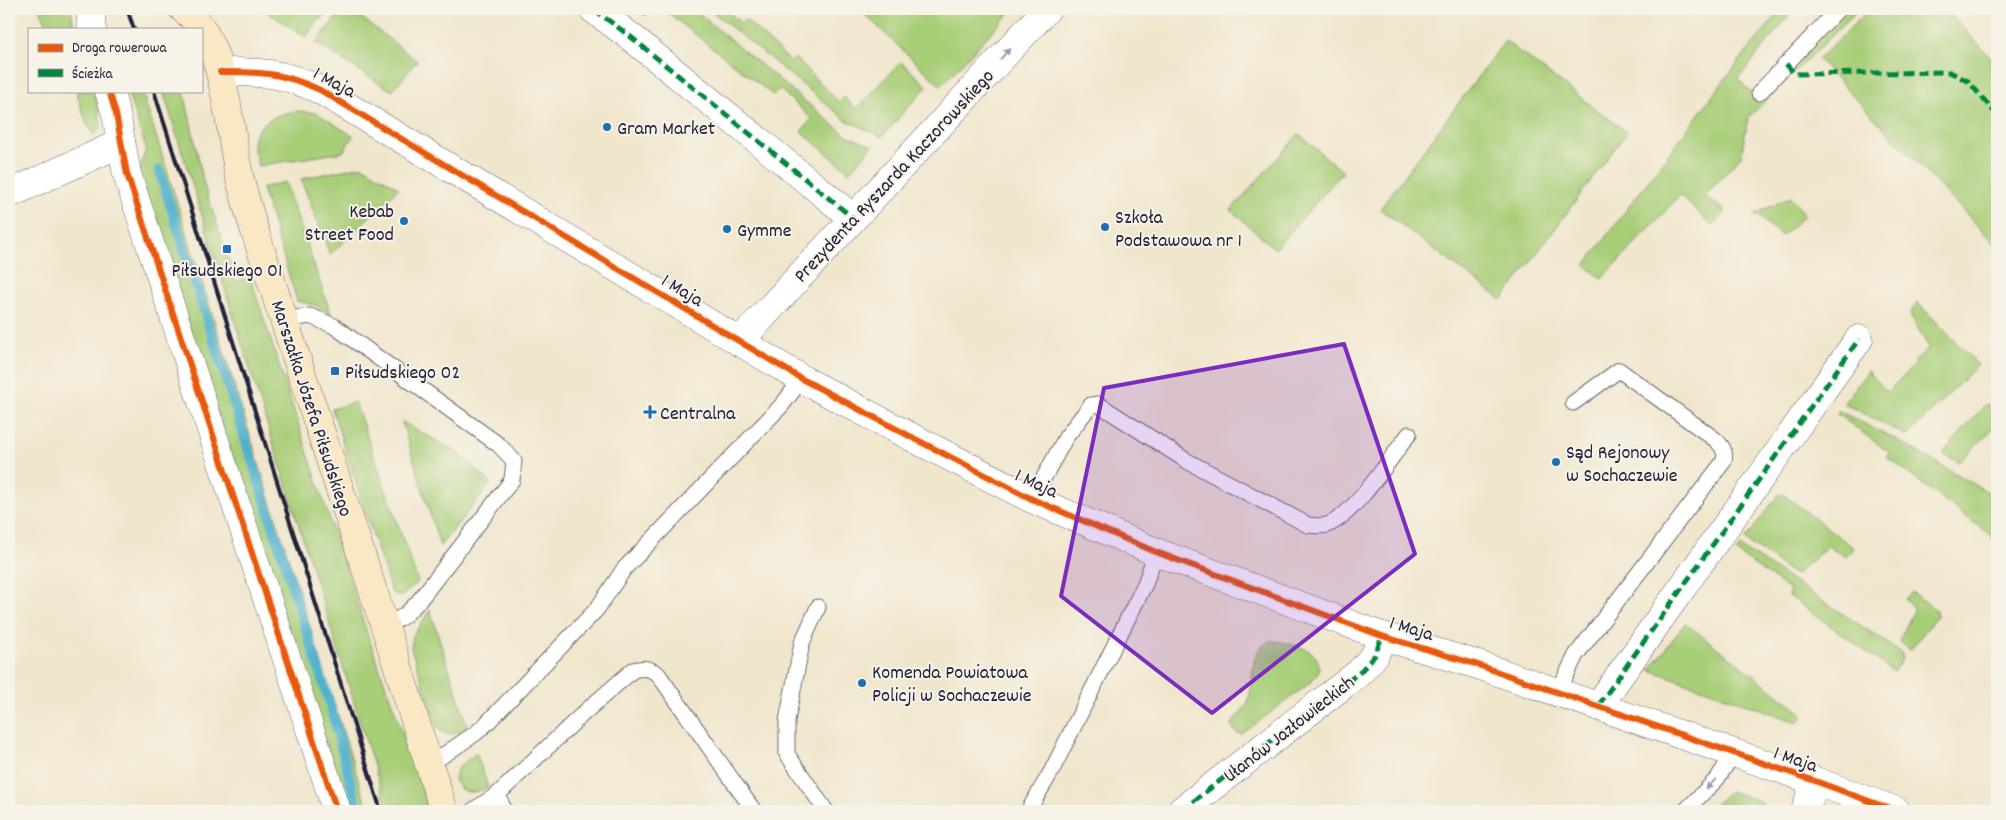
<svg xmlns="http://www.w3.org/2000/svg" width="2006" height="820" font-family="Dekko,sans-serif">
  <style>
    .green { fill: #a9ce78; stroke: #66785a }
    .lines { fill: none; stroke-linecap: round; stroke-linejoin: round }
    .stream { stroke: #4fb1ce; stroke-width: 10 }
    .lane-casing { stroke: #6a676e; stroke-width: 17 }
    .street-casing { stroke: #6a676e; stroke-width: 29 }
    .secondary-casing { stroke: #6a676e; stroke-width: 29 }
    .lane { stroke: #fff; stroke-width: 15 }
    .street { stroke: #fff; stroke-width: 28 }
    .secondary { stroke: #fae7c3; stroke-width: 28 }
    .rail { stroke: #22223b; stroke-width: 4 }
    .quiet { stroke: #00873e; stroke-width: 5; stroke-dasharray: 10 5; stroke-linecap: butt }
    .cycleway-casing { stroke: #f7f3e8; stroke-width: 9 }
    .cycleway { stroke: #e8590c; stroke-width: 6 }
    .oneway { fill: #9c9ca7 }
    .marked { fill: #7b2cbf; fill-opacity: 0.2; stroke: #7b2cbf; stroke-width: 4; stroke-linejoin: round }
    .poi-dot { fill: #1f6fb2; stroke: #f7f3e8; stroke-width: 2 }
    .labels { text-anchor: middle; stroke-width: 4; stroke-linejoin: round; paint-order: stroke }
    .street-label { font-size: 20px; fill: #22223b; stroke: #f7f3e8 }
    .poi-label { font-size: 20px; fill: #22223b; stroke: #f7f3e8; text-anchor: start }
  </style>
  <rect width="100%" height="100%" fill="#f7f3e8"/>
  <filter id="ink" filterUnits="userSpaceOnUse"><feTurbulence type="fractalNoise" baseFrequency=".02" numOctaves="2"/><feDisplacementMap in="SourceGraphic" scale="10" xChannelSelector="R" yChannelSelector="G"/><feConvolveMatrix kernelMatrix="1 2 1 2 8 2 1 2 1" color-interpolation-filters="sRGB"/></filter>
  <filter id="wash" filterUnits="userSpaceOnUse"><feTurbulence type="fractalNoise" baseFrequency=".0096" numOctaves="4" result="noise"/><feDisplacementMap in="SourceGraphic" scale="20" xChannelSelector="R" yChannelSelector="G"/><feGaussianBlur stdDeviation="1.12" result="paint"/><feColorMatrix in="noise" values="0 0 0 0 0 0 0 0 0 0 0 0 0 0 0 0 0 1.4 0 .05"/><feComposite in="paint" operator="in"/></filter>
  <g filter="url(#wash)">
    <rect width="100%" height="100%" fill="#f0e6cc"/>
    <g class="green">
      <path d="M40,9H71L74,29H49Z"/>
      <path d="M262,9H328L306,37Z"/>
      <path d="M343,9H369L362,18L417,61L392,91L316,43Z"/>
      <path d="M663,9H693L846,135L873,146L849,172L801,131L812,119L780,89L773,95Z"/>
      <path d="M709,9H725L741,23L746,20L791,62L795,58L839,102L844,97L856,109L901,62L927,86L882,137L846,120Z"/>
      <path d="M859,9H1013L941,86Z"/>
      <path d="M1782,9H1794L1738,79L1758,100L1845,9H1859L1748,118L1741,156L1705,196L1724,210V214L1712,226L1680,195L1602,279L1585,265L1729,74Z"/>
      <path d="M1870,9H1945L1997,64V246L1818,59Z"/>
      <path d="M1505,41L1627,132L1502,300L1380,209Z"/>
      <path d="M76,91H93L99,111L101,127L94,135L86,122Z"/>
      <path d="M127,91H142L368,811H348L139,173L146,148Z"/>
      <path d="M163,91H184L204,185L236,282L250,277L368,636L430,811H388Z"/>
      <path d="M299,111L317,113L353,136L343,152L258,166C257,159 253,149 253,143C255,121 282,112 299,111Z"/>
      <path d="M1299,134L1343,172L1275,249L1231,210Z"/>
      <path d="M362,166L399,188L330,255L301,179Z"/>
      <path d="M285,182L331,314L315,305L297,301L262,188Z"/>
      <path d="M1791,197L1803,212L1804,216L1782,236L1755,214Z"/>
      <path d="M1917,302L1978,365L1907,436L1844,403L1868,371L1887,392L1916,364L1914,362L1929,348L1910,314Z"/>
      <path d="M355,402L418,582L402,596L395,595L391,591L332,409Z"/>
      <path d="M1985,405H1989L1997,414V425L1959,462L1946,456L1944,452Z"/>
      <path d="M1839,411L1896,440L1997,497V534L1994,538L1887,457L1890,453L1837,414Z"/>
      <path d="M402,422L457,452L491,483L440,546Z"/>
      <path d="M1779,494L1784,495L1854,548L1846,557L1828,546L1795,575L1745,540Z"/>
      <path d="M1740,547L1895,648L1902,654V659L1894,672L1788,595L1790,590L1736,552Z"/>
      <path d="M1912,592L1936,610L1937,616L1910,650L1901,643L1900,639L1914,610L1905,599Z"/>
      <path d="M430,610L468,728C456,733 449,738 438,729L411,648L413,636Z"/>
      <path d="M1685,623L1801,712C1803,717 1801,720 1797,722L1650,670Z"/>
      <path d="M1270,641C1281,641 1309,647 1315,656C1319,661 1319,666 1319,671L1310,683L1242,734L1237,733L1231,726C1235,717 1243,712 1247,704C1256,683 1246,652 1270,641Z"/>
      <path d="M476,753L488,787C474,794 461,796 454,779L458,768Z"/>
      <path d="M1730,791L1762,802V811H1708Z"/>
    </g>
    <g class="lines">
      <path class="stream" d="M159,170L330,704L358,811"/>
    </g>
  </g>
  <g filter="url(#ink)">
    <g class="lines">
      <g class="lane-casing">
        <g id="lane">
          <path d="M1759,93L1838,9"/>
          <path d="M284,320L310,316L334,326L499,445L514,461L512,480L418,602L405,615L385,627"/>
          <path d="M1032,499L1066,437L1091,405L1098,404L1187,461L1308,525C1314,525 1322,527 1327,525C1354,516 1391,457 1409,434"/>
          <path d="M818,607L802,643L787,721V754L826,811"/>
          <path d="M1558,692L1576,655L1724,461C1726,452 1723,447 1716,440L1619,370L1573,403"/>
          <path d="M429,765L476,733L487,723L597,609L624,569L782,405L802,379"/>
          <path d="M498,794L504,811"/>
          <path d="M472,811L498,794L586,711L633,670C643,667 649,668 658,674L754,811"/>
          <path d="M1028,811L1051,772L1145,584L1156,552"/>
          <path d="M1685,811L1717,779L1734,753"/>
        </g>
      </g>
      <g class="street-casing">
        <g id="street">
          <path d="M90,9L92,29"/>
          <path d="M593,9L631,37L853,218"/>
          <path d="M220,72C262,72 281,72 320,90L802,379L917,440L1032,499L1156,552L1382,636L1475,664L1815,781L1896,811"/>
          <path d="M109,91L116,114L127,174L337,811"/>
          <path d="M9,194L121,143"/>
          <path d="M739,342L1047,9"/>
          <path d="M1598,706L1859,339"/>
          <path d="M1181,811L1360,672L1375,655L1382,636"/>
          <path d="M1805,811L1815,781"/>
        </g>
      </g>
      <g class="secondary-casing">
        <path id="secondary" d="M183,9C227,39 228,130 240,179C245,199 251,219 257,238L385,627L444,811"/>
      </g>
      <use href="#lane" class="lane"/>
      <use href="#street" class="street"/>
      <use href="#secondary" class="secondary"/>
      <g class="rail">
        <path d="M127,9L134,29"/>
        <path d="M154,91L381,811"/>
      </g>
      <g class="quiet">
        <path d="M593,9L631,37L853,218"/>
        <path d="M643,15L647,9"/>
        <path d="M1786,64L1795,74L1950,72L1968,81L1997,115"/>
        <path d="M1598,706L1859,339"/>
        <path d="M1181,811L1360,672L1375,655L1382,636"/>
      </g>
      <g class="cycleway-casing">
        <g id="cycleway">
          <path d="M220,72C262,72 281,72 320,90L802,379L917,440L1032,499L1156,552L1382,636L1475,664L1815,781L1896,811"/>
          <path d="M109,91L116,114L127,174L337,811"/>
        </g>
      </g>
      <use href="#cycleway" class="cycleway"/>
    </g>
    <defs><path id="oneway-solid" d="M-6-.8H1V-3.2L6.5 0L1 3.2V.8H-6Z" transform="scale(1.25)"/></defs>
    <g class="oneway">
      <use href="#oneway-solid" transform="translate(1005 54) rotate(-47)"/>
      <use href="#oneway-solid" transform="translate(1711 784) rotate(134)"/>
    </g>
  </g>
  <path class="marked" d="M1344,344L1415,554L1212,713L1061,596L1104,388Z"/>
  <g class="poi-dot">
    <circle cx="607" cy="127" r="5"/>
    <circle cx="404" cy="221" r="5"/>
    <circle cx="1105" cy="227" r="5"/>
    <circle cx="727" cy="229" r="5"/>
    <rect x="222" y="244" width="10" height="10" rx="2.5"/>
    <rect x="330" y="366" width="10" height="10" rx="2.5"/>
    <path d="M647.5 404.5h5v5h5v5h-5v5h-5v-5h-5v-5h5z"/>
    <circle cx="1556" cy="462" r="5"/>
    <circle cx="862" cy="683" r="5"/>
  </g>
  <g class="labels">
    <g class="street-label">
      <text transform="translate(335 81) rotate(28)" y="7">1 Maja</text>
      <text transform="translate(893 175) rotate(-47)" y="7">Prezydenta Ryszarda Kaczorowskiego</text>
      <text transform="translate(683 289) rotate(31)" y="7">1 Maja</text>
      <text transform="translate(313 408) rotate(72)" y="7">Marszałka Józefa Piłsudskiego</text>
      <text transform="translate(1037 482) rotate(25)" y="7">1 Maja</text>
      <text transform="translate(1412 627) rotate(17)" y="7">1 Maja</text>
      <text transform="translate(1288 728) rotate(-38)" y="7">Ułanów Jazłowieckich</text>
      <text transform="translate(1796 758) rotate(19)" y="7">1 Maja</text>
    </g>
    <g class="poi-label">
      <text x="617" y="134">Gram Market</text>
      <text x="394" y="217" text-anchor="end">Kebab<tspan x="394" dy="23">Street Food</tspan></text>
      <text x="1115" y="223">Szkoła<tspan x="1115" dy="23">Podstawowa nr 1</tspan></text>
      <text x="737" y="236">Gymme</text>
      <text x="227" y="276" text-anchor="middle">Piłsudskiego 01</text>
      <text x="345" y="378">Piłsudskiego 02</text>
      <text x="660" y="419">Centralna</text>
      <text x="1566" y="458">Sąd Rejonowy<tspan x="1566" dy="23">w Sochaczewie</tspan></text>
      <text x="872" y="678">Komenda Powiatowa<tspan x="872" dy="23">Policji w Sochaczewie</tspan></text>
    </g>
  </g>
  <rect width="2006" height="820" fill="none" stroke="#f7f3e8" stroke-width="30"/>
  <rect x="28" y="28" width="175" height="65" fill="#f7f3e8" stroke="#a29fa3"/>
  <rect x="38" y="44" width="25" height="8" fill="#e8590c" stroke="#a29fa3"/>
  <text x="72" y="52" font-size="15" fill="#22223b">Droga rowerowa</text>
  <rect x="38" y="69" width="25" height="8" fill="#00873e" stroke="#a29fa3"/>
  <text x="72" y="78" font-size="15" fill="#22223b">Ścieżka</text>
</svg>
